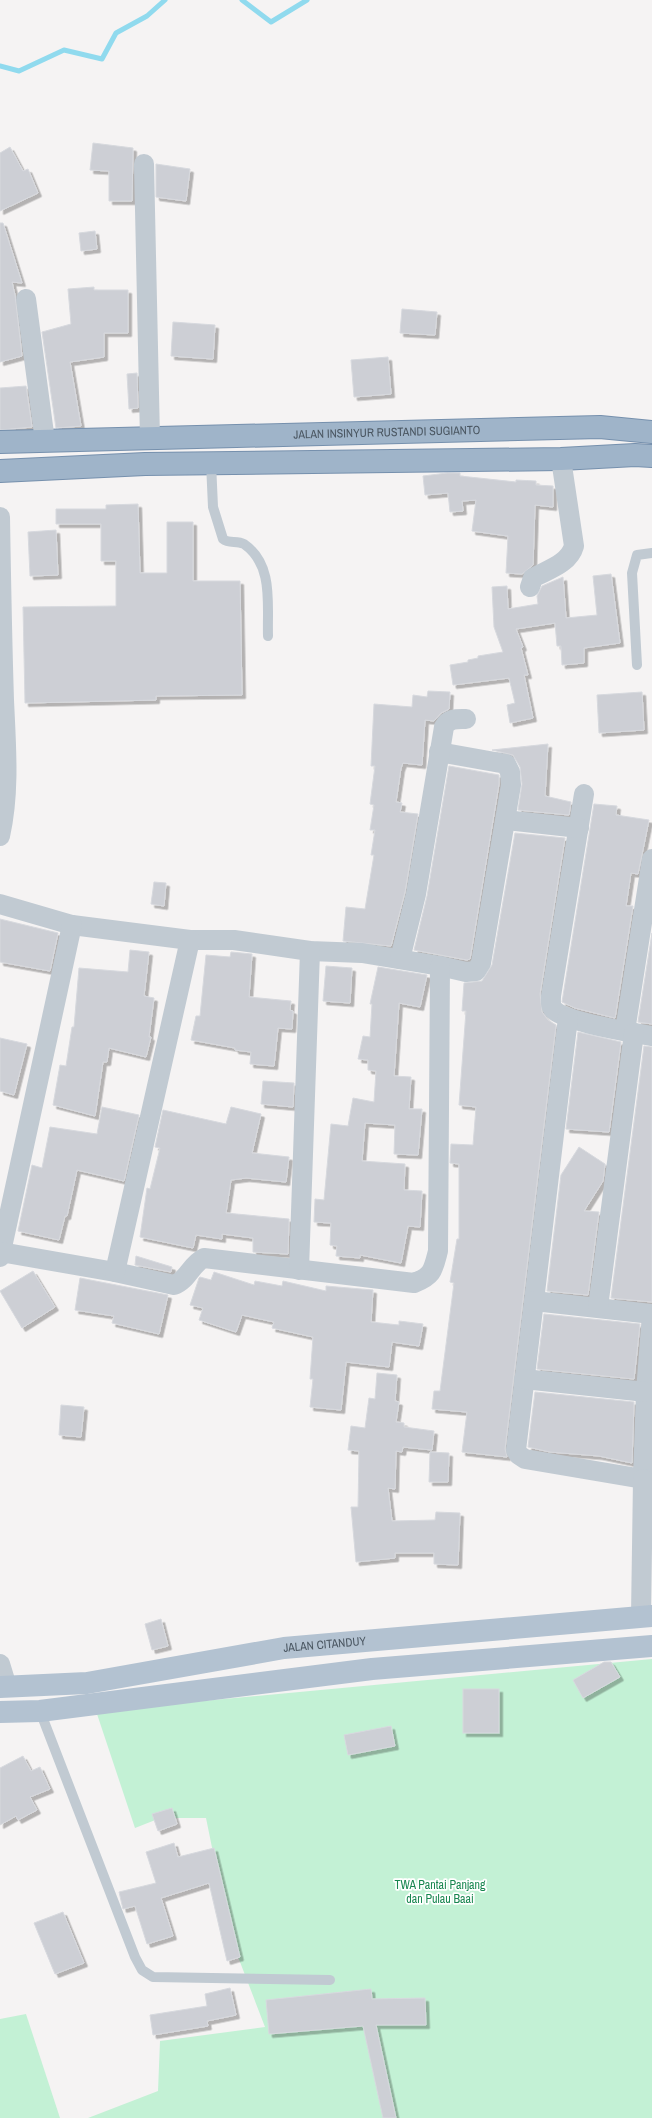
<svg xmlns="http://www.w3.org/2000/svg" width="652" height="2118" font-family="'Archivo Narrow',sans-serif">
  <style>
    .green { fill: #c3f1d5 }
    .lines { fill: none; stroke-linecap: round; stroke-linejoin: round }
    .stream { stroke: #90daee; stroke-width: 5 }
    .building { fill: #cdcfd5; stroke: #d7d9de; filter: url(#shadow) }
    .trunk-casing { stroke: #7690ad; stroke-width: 24 }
    .service { stroke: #c1cad2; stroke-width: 10 }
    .minor { stroke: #c1cad2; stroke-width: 20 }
    .primary { stroke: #b3c2d1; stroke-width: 22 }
    .trunk { stroke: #9fb4c9; stroke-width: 22 }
    .labels { text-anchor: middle; stroke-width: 3.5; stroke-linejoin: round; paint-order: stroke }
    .street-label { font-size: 12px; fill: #4a5661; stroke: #fff }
    .park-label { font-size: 12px; fill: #17864f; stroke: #fff }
  </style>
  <defs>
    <filter id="shadow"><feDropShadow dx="3.5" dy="3.5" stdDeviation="0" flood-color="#0004"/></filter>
  </defs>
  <rect width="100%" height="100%" fill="#f5f3f3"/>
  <g class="green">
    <path d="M652,1659V2118H88L158,2091L160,2041L265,2027L230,1936L206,1818H172L168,1815L135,1828L96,1711Z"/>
    <path d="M26,2014L60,2118H0V2019Z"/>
  </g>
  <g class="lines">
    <g class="stream">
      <path d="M242,0L271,22L307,0"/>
      <path d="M0,66L19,71L64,50L102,59L116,33L147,16L165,0"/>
    </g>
  </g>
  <g class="building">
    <path d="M93,143L133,148L132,201H109V171L90,170Z"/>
    <path d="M10,147L23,171L28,169L38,193L0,211V153Z"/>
    <path d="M156,164L190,169L186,201L156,197Z"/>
    <path d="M0,223H3L22,283L12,282L15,295L22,356L0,362Z"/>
    <path d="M95,231L97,249L81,251L79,233Z"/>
    <path d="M94,287V290H128V333H104V357L70,362L81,426L56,428L42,332L71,324L68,289Z"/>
    <path d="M402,309L437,312L435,335L400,333Z"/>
    <path d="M173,322L215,325L213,359L171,356Z"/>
    <path d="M388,357L391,394L354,397L351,360Z"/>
    <path d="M137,373L138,408L129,409L127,374Z"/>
    <path d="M26,386L32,427L0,430V388Z"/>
    <path d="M447,473H460V476L516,482V480L536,481V485L553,486V507L535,505L533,565L522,574L506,573L508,536L472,531L476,500L462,501L463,511L450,512L448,493L425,495L423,476Z"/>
    <path d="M138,504L140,573H167V522H193V581H240L242,695L156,696V700L25,703L23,607L116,606V561H101V524H56V509H106V505Z"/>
    <path d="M56,530L58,575L30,576L28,532Z"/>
    <path d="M611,574L620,643L584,648V663L562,665L561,646H557L555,623L516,629L523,647L521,648L528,675H524L533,718L510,723L507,705L515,703L509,678L453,685L450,665L468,662V660L478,658V656L503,652L494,627L492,587L507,586L508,609L538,604L537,596L542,586L563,577L566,618L597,615L593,576Z"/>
    <path d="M428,691L450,692L449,709L441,713L434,721L425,720L422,765L403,763L401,768L396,802L402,803L400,812L418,814L405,892L391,946L343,941L346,907L365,909L374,855H371L375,830H370L374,805L370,804L375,766H371L374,704L412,707L413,695L427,697Z"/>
    <path d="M642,692L644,730L599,733L597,695Z"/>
    <path d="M548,744L545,796L571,802L569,815L518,810L522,784L520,767L513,755L492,750Z"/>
    <path d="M449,766L499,775V784L470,959L467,960L414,950L427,896Z"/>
    <path d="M594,804L617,806L616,815L649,820L638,874L631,873L626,906H633L615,1018L575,1008L562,1002Z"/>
    <path d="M515,833L565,838L540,994L542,1012L548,1020L556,1025L505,1449L507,1457L462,1452L467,1412L432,1409L434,1391H440L454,1283L450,1282L457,1239H459V1164L450,1163L451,1144L473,1145L476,1107L459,1105L466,1011H462L464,983L482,981L492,965Z"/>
    <path d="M154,882L166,883L164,906L151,904Z"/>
    <path d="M0,919L58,933L50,971L0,962Z"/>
    <path d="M652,933V1024L638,1022Z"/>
    <path d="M130,950L149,952L144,996L154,998L149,1037H151L146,1057L109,1048L107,1062H103L95,1116L53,1105L60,1065L66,1066L72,1027H74L79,968L128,972Z"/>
    <path d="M231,952L252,954L249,997L291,1001L290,1010L293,1011L292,1029L278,1028L274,1066L250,1064L251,1052L235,1050V1048L191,1040L196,1016H200L206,955L230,957Z"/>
    <path d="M326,966L352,968L350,1003L323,1001Z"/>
    <path d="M378,967L427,975L420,1007L399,1003L394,1076L411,1077L409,1109H422L418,1155L394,1154L395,1125L365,1123L362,1161L405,1164L404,1190L422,1191L420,1227L408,1226L401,1263L360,1255V1258L336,1256L337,1246L330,1245L331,1223L314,1222L315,1199L324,1200L331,1124L348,1126L353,1098L374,1102L376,1071L368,1070V1060L358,1059L363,1036L370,1037L372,1004H370Z"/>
    <path d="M578,1032L621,1042L609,1132L566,1129Z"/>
    <path d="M0,1038L27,1044L14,1095L0,1091Z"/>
    <path d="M644,1046L652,1047V1302L611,1298Z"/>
    <path d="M263,1081L294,1083L293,1107L261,1104Z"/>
    <path d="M102,1107L139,1115L124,1181L77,1170L67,1216H65L59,1240L18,1231L32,1165L42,1168L50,1127L97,1134Z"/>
    <path d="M231,1107L261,1114L252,1153L289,1157L286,1182L246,1178L231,1180L226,1213L289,1219L288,1254L253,1252V1238L222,1234V1239L196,1235L193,1248L140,1237L147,1188L150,1189L160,1148L155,1147L163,1110L226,1124Z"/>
    <path d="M579,1147L605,1164L603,1181L584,1211L599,1212L588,1295L547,1291L561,1175Z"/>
    <path d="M136,1256L172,1267L171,1272L135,1265Z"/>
    <path d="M33,1271L55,1307L22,1328L0,1291Z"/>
    <path d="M214,1272L254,1285L255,1281L282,1286L283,1281L326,1291V1286L373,1290L371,1322L399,1325V1321L423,1324L419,1346L392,1342L389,1367L346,1362L341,1410L310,1407L313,1379H310L313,1337L272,1328L274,1322L242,1315L236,1332L199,1320L203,1308L190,1305L199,1278L200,1277L211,1280Z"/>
    <path d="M80,1278L168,1295L159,1334L112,1323L114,1316L75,1310Z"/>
    <path d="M544,1314L640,1324L634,1379L537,1369Z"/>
    <path d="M377,1373L397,1375L395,1401L399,1402L396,1422L404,1423V1427L434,1431L432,1450L403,1447L402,1452L396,1451L395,1489L388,1488L392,1521L435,1520L436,1512L460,1513L458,1565L434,1564V1553H395V1558L356,1562L351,1507H358L359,1451L348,1450L351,1426L365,1428L369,1398L375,1399Z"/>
    <path d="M535,1392L634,1402L632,1463L599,1456L550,1452L528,1447Z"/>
    <path d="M61,1405L84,1407L81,1437L59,1435Z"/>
    <path d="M430,1452L449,1453L448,1482H429Z"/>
    <path d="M161,1619L168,1646L152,1650L145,1624Z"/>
    <path d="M604,1662H611L620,1677L583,1698L573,1680Z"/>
    <rect x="463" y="1689" width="36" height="44"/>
    <path d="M391,1726L395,1746L348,1755L344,1735Z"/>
    <path d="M23,1756L31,1771L40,1767L50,1789L30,1797L37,1810L18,1820L16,1816L0,1825V1768Z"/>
    <path d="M172,1808L177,1824L158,1831L152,1814Z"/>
    <path d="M174,1843L178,1857L214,1848L240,1957L227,1961L209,1883L161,1898L173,1936L147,1944L135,1906L123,1909L119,1892L156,1883L146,1852Z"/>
    <path d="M63,1912L84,1963L55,1974L34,1923Z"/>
    <path d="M230,1988L236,2015L207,2021L208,2026L153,2035L150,2015L207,2006L205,1994Z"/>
    <path d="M371,1989L372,1999L425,1998L426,2025H376L396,2118H383L363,2026L269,2034L266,2000Z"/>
  </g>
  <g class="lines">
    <g class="trunk-casing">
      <g id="trunk">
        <path id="s2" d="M0,442L600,427L652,432"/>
        <path d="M0,471L145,464L561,459L635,455L652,456"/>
      </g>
    </g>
    <g class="service">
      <path d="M211,463L213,507L223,539C229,544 237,540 244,544C274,565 267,604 268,636"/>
      <path d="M637,665L632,573L637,555L652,553"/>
      <path d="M40,1711L135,1957L142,1970L153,1977L330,1980"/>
    </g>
    <g class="minor">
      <path d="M144,164L150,439"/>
      <path d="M26,299L45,441"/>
      <path d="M0,517C1,578 2,639 4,700C6,745 10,792 0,836"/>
      <path d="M530,587L533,578C547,570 569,564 574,546L561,459"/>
      <path d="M584,794L551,996C551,1001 550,1006 554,1010C566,1022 633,1033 652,1036"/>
      <path d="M506,820L579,828"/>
      <path d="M0,904L72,925L190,940H234L310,951L362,953L440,966L466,972L476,971L481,963L511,785L510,772L506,764L439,752"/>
      <path d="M400,959L416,894L444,727C449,718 457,719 466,719"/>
      <path d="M568,1018L516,1450L519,1455L525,1459L643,1479L646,1392L652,1314"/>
      <path d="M625,1031L652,859"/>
      <path d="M1,1252L72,925"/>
      <path d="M0,1257L1,1252L115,1272L174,1285C187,1281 191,1264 204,1258L414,1283C433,1276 433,1270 438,1251L440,966"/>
      <path d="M299,1270L310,951"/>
      <path d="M115,1272L190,940"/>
      <path d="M534,1301L652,1314"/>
      <path d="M598,1307L634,1033"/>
      <path d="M524,1379L646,1392"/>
      <path d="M641,1616L643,1479"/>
      <path d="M0,1664L7,1687"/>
    </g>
    <g class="primary">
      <path id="s1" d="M0,1687L87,1683L284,1648L652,1616"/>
      <path d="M0,1712L40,1711L372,1669L652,1646"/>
    </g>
    <use href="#trunk" class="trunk"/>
  </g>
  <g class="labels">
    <g class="street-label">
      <text dy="4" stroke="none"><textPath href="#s2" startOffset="387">JALAN INSINYUR RUSTANDI SUGIANTO</textPath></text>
      <text dy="4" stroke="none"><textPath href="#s1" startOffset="328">JALAN CITANDUY</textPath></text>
    </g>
    <g class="park-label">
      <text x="440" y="1889">TWA Pantai Panjang<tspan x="440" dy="14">dan Pulau Baai</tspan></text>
    </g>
  </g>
</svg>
